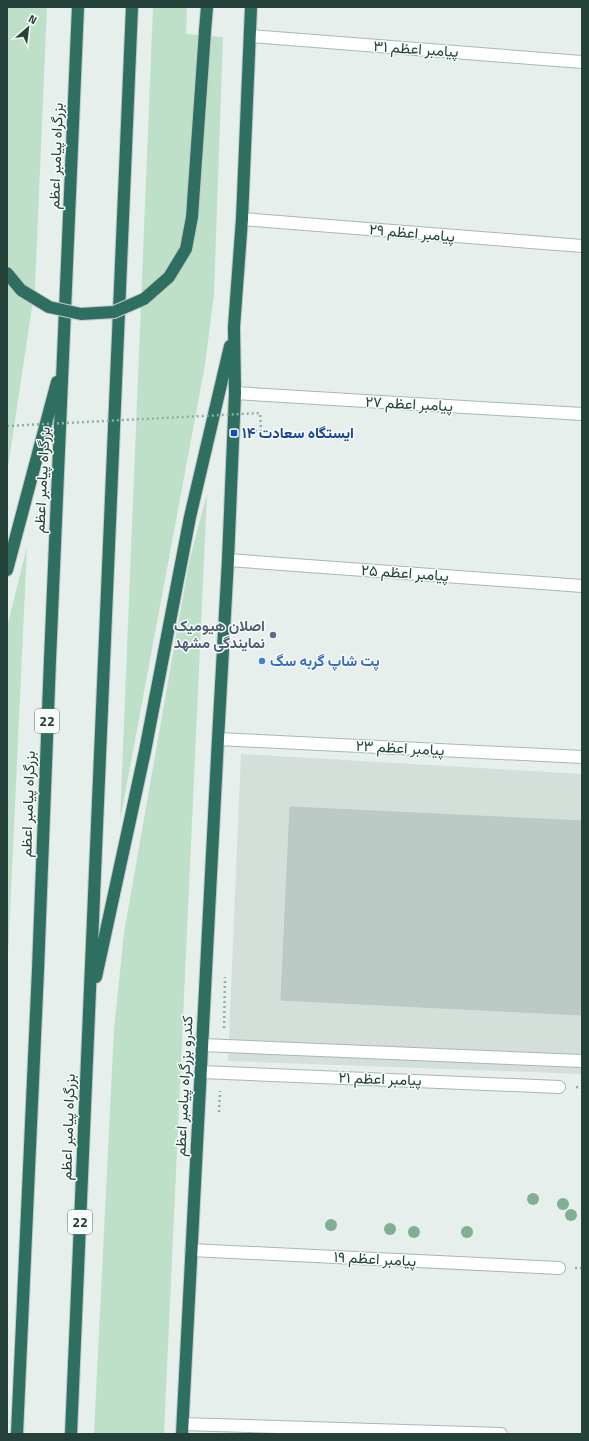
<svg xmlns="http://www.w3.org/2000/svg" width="589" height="1441" font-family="'Titillium Web',Vazirmatn,sans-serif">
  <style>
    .built { fill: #d4dfda }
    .green { fill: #bfe0c8 }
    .building { fill: #bbcac4; stroke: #b8c9c2 }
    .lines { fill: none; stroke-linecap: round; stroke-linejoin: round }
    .lane-casing { stroke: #a8b8b2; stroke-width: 14 }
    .street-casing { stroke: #a8b8b2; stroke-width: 14 }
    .secondary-casing { stroke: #a4bbb3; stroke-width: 14 }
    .highway-casing { stroke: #c2cac8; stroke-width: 14 }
    .path { stroke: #86b3a5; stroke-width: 2.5; stroke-dasharray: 2 3; stroke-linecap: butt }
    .lane { stroke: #fff; stroke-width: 12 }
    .street { stroke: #fff; stroke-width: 12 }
    .secondary { stroke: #fff; stroke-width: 12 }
    .highway { stroke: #2f6f62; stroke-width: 12 }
    .highway-bridge-casing { stroke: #c2cac8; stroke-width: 14; stroke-linecap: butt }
    .path-bridge { stroke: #86b3a5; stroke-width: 2.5; stroke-dasharray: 2 3; stroke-linecap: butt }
    .highway-bridge { stroke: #2f6f62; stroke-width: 12 }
    .tree { fill: #80af93 }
    .transit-dot { fill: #1a4fb4; stroke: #f7fbf9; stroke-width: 1.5 }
    .service-dot { fill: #5c6f8a; stroke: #f7fbf9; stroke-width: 1.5 }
    .shop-dot { fill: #3f7fe0; stroke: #f7fbf9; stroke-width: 1.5 }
    .labels { text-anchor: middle; stroke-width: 3; stroke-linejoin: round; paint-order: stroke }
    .shield { fill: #f7fbf9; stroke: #637a73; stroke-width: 1 }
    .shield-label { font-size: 14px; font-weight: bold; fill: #24423a }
    .street-label { font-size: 15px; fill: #24423a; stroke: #f7fbf9 }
    .transit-label { font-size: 15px; font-weight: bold; fill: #164399; stroke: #f7fbf9; text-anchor: start }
    .service-label { font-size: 15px; font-weight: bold; fill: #4e5e75; stroke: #f7fbf9; text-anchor: end }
    .shop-label { font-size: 15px; font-weight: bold; fill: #366cbe; stroke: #f7fbf9; text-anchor: start }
  </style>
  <rect width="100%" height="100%" fill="#e6efeb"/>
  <path class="built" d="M241,754L582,774V1074L228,1061Z"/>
  <g class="green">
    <path d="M7,7H47L35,287L7,474Z"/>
    <path d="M153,7H187L186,34L223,37L214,294L205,365L120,821Z"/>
    <path d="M207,494L164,1434H94L114,1029L124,933L189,562Z"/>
    <path d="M27,547L7,977V627Z"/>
  </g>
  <path class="building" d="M290,807L582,821V1015L281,1000Z"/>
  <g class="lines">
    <g class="lane-casing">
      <path id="lane" d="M202,1045L582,1061"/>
    </g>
    <g class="street-casing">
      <g id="street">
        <path d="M250,36L582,62"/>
        <path d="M242,219L582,246"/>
        <path d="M235,393L582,414"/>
        <path d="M228,560L582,586"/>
        <path d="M201,1072L559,1087"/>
        <path d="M191,1250L559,1268"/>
        <path d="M183,1424L501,1434"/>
      </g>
    </g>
    <g class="secondary-casing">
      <path id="secondary" d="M218,739L582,757"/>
    </g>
    <g class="highway-casing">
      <g id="highway">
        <path d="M205,31L207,7"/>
        <path d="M7,570L57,382"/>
        <path d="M96,977L145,751L190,517L230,346"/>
        <path d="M17,1434L38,970L50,660L78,7"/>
        <path d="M71,1434L132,7"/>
        <path d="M182,1434L218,739L228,560L235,393L234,327L242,219L251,7"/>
      </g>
    </g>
    <g class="path">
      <path d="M250,431H261L260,413"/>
      <path d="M224,1028L225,977"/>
      <path d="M576,1087L582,1088"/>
      <path d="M219,1112L220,1091"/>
      <path d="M575,1268H582"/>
    </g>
    <use href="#lane" class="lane"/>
    <use href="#street" class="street"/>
    <use href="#secondary" class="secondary"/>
    <use href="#highway" class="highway"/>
    <g class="highway-bridge-casing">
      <path id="highway-bridge" d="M7,273L21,290L49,307L81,314L114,312L144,299L169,277L186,249L192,217L205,31"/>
    </g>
    <path class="path-bridge" d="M7,426L260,413"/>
    <use href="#highway-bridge" class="highway-bridge"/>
  </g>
  <g class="tree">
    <circle cx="533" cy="1199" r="6"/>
    <circle cx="563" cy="1204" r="6"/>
    <circle cx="571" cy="1215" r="6"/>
    <circle cx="331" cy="1225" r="6"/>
    <circle cx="390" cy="1229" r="6"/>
    <circle cx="414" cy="1232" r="6"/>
    <circle cx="467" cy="1232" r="6"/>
  </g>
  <rect class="transit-dot" x="230" y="429" width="8" height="8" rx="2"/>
  <circle class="service-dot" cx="273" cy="635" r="4"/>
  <circle class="shop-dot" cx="262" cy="661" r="4"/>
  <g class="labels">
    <g class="shield">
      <rect x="35" y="709" width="24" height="24" rx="3"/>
      <rect x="68" y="1210" width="24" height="24" rx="3"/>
    </g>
    <g class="shield-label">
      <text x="47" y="726">22</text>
      <text x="80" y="1227">22</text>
    </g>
    <g class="street-label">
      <text transform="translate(416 49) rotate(4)" y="5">پیامبر اعظم ۳۱</text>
      <text transform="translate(56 156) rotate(-88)" y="5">بزرگراه پیامبر اعظم</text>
      <text transform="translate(412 233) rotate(5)" y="5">پیامبر اعظم ۲۹</text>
      <text transform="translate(409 404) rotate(3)" y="5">پیامبر اعظم ۲۷</text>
      <text transform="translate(42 480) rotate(-87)" y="5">بزرگراه پیامبر اعظم</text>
      <text transform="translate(405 573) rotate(4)" y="5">پیامبر اعظم ۲۵</text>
      <text transform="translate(400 748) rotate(3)" y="5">پیامبر اعظم ۲۳</text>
      <text transform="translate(28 804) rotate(-88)" y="5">بزرگراه پیامبر اعظم</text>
      <text transform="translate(380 1079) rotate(2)" y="5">پیامبر اعظم ۲۱</text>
      <text transform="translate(184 1086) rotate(-87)" y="5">کندرو بزرگراه پیامبر اعظم</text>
      <text transform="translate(68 1127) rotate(-88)" y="5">بزرگراه پیامبر اعظم</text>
      <text transform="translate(375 1259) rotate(3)" y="5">پیامبر اعظم ۱۹</text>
    </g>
    <g class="transit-label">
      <text x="242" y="438">ایستگاه سعادت ۱۴</text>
    </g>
    <g class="service-label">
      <text x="265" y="631">اصلان هیومیک<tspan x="265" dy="17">نمایندگی مشهد</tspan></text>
    </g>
    <g class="shop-label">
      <text x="270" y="666">پت شاپ گربه سگ</text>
    </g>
  </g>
  <rect width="589" height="1441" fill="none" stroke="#24423a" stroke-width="16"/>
  <g transform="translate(28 28) rotate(28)" stroke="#f7fbf9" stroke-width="3" paint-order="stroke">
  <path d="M0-3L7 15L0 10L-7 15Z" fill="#24423a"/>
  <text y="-6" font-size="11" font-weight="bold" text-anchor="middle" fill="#24423a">N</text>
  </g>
</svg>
